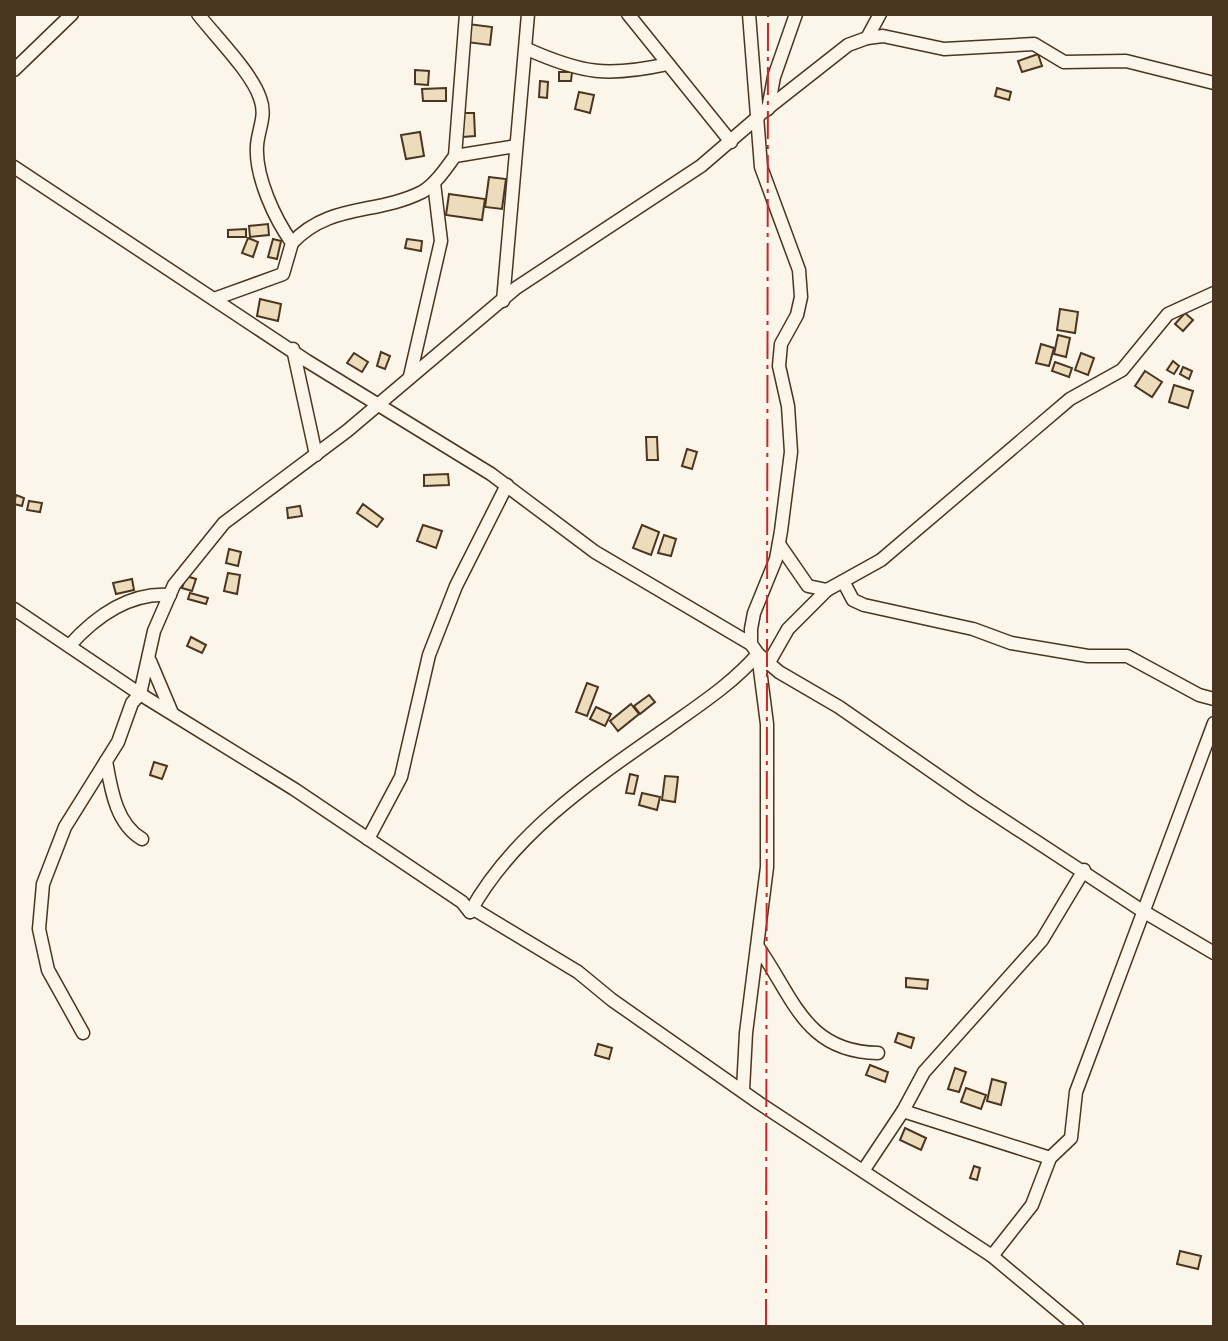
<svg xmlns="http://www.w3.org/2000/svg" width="1228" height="1341" font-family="Poppins,sans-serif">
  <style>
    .building { fill: #ecdcbc; stroke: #4a3520; stroke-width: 2 }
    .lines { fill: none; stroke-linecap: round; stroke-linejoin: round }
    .street-casing { stroke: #4a3520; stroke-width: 15 }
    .street { stroke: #fbf6e9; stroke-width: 12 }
    .power { stroke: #c62828; stroke-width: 2; stroke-dasharray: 28 6 4 6; stroke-linecap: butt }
  </style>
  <rect width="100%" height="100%" fill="#fbf6e9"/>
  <g class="building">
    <path d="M468,24L492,27L490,45L466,42Z"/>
    <path d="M1038,54L1042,66L1022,72L1018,61Z"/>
    <path d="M415,70L429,71L428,85L415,84Z"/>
    <path d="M559,72H572L571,81H559Z"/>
    <path d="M540,81L548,82L547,98L539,97Z"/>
    <path d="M446,88V101H423L422,89Z"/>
    <path d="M997,88L1011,92L1009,100L995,96Z"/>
    <path d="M579,92L594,95L590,113L575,109Z"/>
    <path d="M461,113H474L475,136L463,137Z"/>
    <path d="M420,132L424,156L406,159L401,135Z"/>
    <path d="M489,177L506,179L502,209L485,207Z"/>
    <path d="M449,194L485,199L482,220L446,215Z"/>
    <path d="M268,224L269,235L250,237L249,226Z"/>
    <path d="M246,229V237H228V230Z"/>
    <path d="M248,238L258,242L253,257L242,253Z"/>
    <path d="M273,239L281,241L277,259L268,257Z"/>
    <path d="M407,239L422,241L421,251L405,248Z"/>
    <path d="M260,299L281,304L278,321L257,316Z"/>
    <path d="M1060,309L1078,312L1075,333L1057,330Z"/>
    <path d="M1185,313L1193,320L1183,331L1175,324Z"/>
    <path d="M1058,335L1070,338L1066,357L1054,354Z"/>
    <path d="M1041,344L1054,348L1049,366L1036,363Z"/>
    <path d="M381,352L390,356L385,369L377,366Z"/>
    <path d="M354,353L368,362L362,372L347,363Z"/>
    <path d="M1081,353L1094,358L1088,375L1075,370Z"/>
    <path d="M1173,361L1179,366L1174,374L1167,370Z"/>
    <path d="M1055,362L1072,368L1069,377L1052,371Z"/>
    <path d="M1183,367L1192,371L1189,379L1180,374Z"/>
    <path d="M1145,371L1162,382L1152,397L1135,386Z"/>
    <path d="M1174,385L1193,391L1188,408L1169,402Z"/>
    <path d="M646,437H657L658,460H647Z"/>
    <path d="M687,449L697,452L692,469L682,466Z"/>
    <path d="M448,474L449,485L424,486V475Z"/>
    <path d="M16,495L24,498L22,506L14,504Z"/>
    <path d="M29,501L42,503L40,512L27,510Z"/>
    <path d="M363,504L383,519L377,527L357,513Z"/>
    <path d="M300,506L302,516L288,518L287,508Z"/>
    <path d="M423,525L442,531L436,548L417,541Z"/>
    <path d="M642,525L659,532L651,555L633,548Z"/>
    <path d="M664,535L676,539L671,556L658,553Z"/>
    <path d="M229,549L241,552L238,566L226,563Z"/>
    <path d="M228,573L240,575L237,594L224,591Z"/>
    <path d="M186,576L196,579L192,591L182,588Z"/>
    <path d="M132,579L134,590L116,594L113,583Z"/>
    <path d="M190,593L208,598L206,604L188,599Z"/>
    <path d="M191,637L206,645L202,653L187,646Z"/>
    <path d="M587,683L598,687L587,716L576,712Z"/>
    <path d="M649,695L655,702L640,714L634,706Z"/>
    <path d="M631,704L639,714L618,731L610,721Z"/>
    <path d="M596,707L611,714L605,726L590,719Z"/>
    <path d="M154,762L167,766L162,779L150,775Z"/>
    <path d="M630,774L638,776L634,794L626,793Z"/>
    <path d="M665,776L678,777L675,802L662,800Z"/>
    <path d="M642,793L660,797L657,810L639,805Z"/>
    <path d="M906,978L928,980L927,989L906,987Z"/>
    <path d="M898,1033L914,1038L911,1048L895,1042Z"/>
    <path d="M598,1044L612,1048L609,1059L595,1055Z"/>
    <path d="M870,1065L888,1072L885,1082L866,1075Z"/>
    <path d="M955,1068L966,1072L959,1092L948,1089Z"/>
    <path d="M992,1079L1006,1083L1001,1105L987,1101Z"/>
    <path d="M966,1088L986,1095L981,1109L961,1102Z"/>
    <path d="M905,1128L926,1138L921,1150L900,1140Z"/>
    <path d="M974,1166L980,1168L977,1180L970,1178Z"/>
    <path d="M1180,1251L1201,1256L1198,1269L1177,1264Z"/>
  </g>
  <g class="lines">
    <g class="street-casing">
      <g id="street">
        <path d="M198,14C215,36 252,73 260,98C267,116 258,129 257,146C255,177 275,219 292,243L283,274L214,299"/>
        <path d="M628,14L731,142"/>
        <path d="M867,38L883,36L944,49L1034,44L1064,62L1126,61L1214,83"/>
        <path d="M527,49C583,74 608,77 668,64"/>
        <path d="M14,70L72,14"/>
        <path d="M768,109L774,77L796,14"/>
        <path d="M759,115L848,45L867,38L880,14"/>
        <path d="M455,156L466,14"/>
        <path d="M14,167L307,361L491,474L595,552L751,644"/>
        <path d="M292,243C329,203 376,215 422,192C435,185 446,168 455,156L516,146"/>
        <path d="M503,301L528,14"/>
        <path d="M293,349L316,455"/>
        <path d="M410,376L441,241L434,183"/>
        <path d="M779,544L808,586L827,590L881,560L1070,399L1122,370L1168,314L1214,293"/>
        <path d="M844,583L853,600L864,605L973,629L1011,643L1088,656H1127L1199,695L1214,699"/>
        <path d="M14,609L140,694L294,789L462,902L470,912L472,908L578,972L612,1000L759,1103L992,1256L1077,1327"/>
        <path d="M69,646C95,617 129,592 170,595"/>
        <path d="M150,661L172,713"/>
        <path d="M768,664L788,629L827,590"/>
        <path d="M106,761C111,789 116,824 142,839"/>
        <path d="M368,839L401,777L429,655L456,586L507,485"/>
        <path d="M470,912C514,832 594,779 667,728C699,705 732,684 758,654L779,672L839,707L973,800L1141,910L1214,953"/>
        <path d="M758,947C794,998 805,1052 878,1053"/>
        <path d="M83,1033L48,970L39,929L43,884L65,827L118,742L132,703L140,694L154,631L174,585L224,523L347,431L516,288L701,166L758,117"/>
        <path d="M743,1090L746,1033L767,867V724L758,654L751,644V629L754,613L776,559L781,531L791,452L788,406L779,366L781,344L797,315L801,297L799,270L761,167L749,14"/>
        <path d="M903,1111L1050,1158"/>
        <path d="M863,1171L903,1111L924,1072L1042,940L1084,870"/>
        <path d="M992,1256L1032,1205L1050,1158L1071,1138L1076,1092L1214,723"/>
      </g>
    </g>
    <use href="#street" class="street"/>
    <path class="power" d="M766,1327L768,14"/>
  </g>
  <rect width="1228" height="1341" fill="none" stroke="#4a3520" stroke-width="32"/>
</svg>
